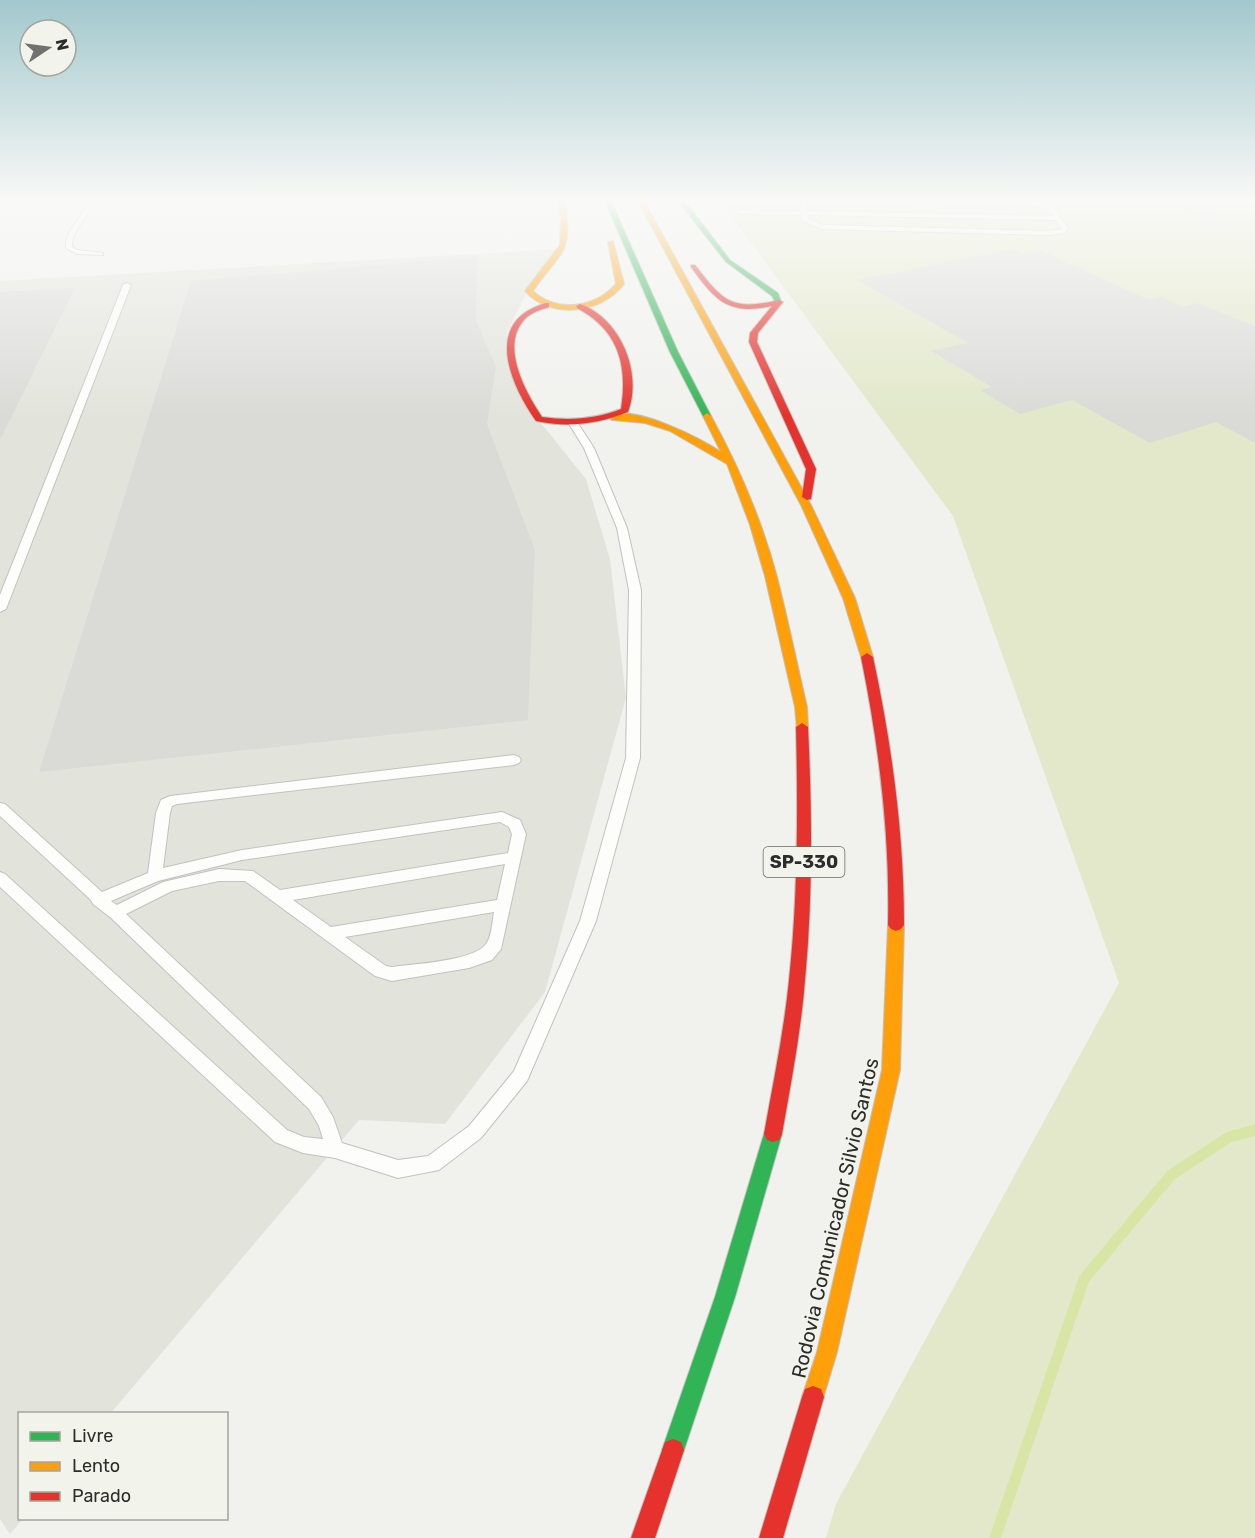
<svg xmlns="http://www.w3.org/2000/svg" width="1255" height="1538" font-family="Rubik,sans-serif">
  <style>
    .built { fill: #e2e4dc }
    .green { fill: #e2e8c9 }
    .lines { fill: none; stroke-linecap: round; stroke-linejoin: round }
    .stream { stroke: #d9e5a4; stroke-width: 11 }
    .building { fill: #dadbd7 }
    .lane-casing { stroke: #c1c2be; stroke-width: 2 }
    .fast-casing { stroke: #c1c2be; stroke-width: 2 }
    .slow-casing { stroke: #c1c2be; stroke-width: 2 }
    .jam-casing { stroke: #c1c2be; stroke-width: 2 }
    .lane { fill: #fdfdfc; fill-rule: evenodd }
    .fast { fill: #30b455; fill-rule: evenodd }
    .slow { fill: #ff9f0a; fill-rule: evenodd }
    .jam { fill: #e5322d; fill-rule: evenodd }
    .labels { text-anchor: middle; stroke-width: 4.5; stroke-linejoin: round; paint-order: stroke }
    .shield { fill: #f2f4ec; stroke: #676964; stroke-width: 1.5 }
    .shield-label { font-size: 18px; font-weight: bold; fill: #2c2d2a }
    .street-label { font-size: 20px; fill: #2c2d2a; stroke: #f2f4ec }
  </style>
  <rect width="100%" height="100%" fill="#f1f2ee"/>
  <path class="built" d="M561,249L533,279L506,334L537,418L586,479L610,559L626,698L545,992L445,1124L359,1120L111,1413L20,1414V1518L23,1519L10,1534L0,1519V281Z"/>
  <path class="green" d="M720,201H1255V1538H826L836,1504L1119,983L953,516Z"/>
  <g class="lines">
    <path class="stream" d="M995,1538L1084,1279L1171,1175L1229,1137L1255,1130"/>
  </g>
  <g class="building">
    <path d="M1175,201H1201L1226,228L1197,227Z"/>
    <path d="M1013,249L1023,254L1040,250L1149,300L1161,297L1183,307L1197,303L1255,326V443L1216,422L1150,443L1072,400L1020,414L980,390L992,387L931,351L968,343L857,280Z"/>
    <path d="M477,257L476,321L496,367L487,424L535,550L528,720L39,772L191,281Z"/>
    <path d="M75,288L0,440V292Z"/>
  </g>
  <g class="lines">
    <g class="lane-casing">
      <g id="lane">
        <path d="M87,201H93C90,219 71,229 72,247L78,250L103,253V255L77,254L66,248C65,229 83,219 87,201Z"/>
        <path d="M804,201H811L806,207L807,211L1054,216L1044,207L913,201L1045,203L1056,210L1068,229L1064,233L1049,235L822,229L803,221L801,215L739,214L736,212L739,210L800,211V207ZM807,215L1056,220L1062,229L1049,231L823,225L808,219Z"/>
        <path d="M127,283L131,285L6,609L0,612V595L123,285Z"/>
        <path d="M574,421L577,422L594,448L627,528L641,590L640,758L596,921L527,1081L481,1138L439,1170L398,1178L335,1158L303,1153L275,1142L0,887V872L5,874L287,1130L304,1137L323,1139L319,1126L309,1109L110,917L93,904L91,900L0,816V803L5,804L102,892L148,873L156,813L161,800L170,796L514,755L519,757L521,760L519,763L514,765L177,804L172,806L170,813L163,868L242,850L502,812L520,820L526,834L501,949L492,960L469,968L392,981L375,976L245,881H219L172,891L126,914L321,1097L333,1117L342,1143L398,1160L428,1156L469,1126L514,1071L580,921L626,758L629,590L617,528L584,448L569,424ZM500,822L509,827L512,834L508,853L280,890L253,871L219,869L163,882L117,905L111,901L158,881L242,860ZM505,864L497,900L331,927L293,900ZM494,912C492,922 492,936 486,944C474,961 413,964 392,967L386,966L345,937Z"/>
      </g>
    </g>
    <g class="fast-casing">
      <g id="fast">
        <path d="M605,201H611L678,352L711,416L710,418L703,416L670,352Z"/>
        <path d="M678,201H685L730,260L778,293L782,304H776L772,296L726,262Z"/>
        <path d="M773,1126L779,1128L782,1134L735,1297L684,1450L681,1458L673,1461L665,1458L662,1450L715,1297L764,1134L767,1128Z"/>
      </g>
    </g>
    <g class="slow-casing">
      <g id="slow">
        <path d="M559,201H565C573,256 561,250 533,291C557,313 595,308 616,284L608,242L613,241L624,284C601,314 551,320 525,291L560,245L561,221Z"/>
        <path d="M638,201H644L811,505L855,598L873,657L871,660H863L861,657L843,598L801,505Z"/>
        <path d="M707,413L711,416C739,467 762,521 777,577C788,620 797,664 807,707L808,727L807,730H797L795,707L765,576L750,525L727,464L670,431L645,423L612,420L608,417C629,402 701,438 721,452L703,416Z"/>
        <path d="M896,919L901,921L904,925L900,1070L837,1352L821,1405L813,1408L805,1405L802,1397L817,1352L882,1070L888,925L891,921Z"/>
      </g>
    </g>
    <g class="jam-casing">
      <g id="jam">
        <path d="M691,265H695C724,302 731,311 779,300L783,302L758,333L757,342L816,469L811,499L807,500L802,497L806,469L749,342L750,333L772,306C728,316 715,300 691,267Z"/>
        <path d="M546,303H549V307C540,310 530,313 524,320C500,347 526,393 542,417C570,421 595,419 621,409C628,364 618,330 577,308L576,306L580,304C620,318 643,372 628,412C598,424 568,428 536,421C509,382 483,321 546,303Z"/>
        <path d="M867,653L873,657C892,746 904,834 904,925L901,929L896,931L891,929L888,925C890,834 879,746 861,657Z"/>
        <path d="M802,723L808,727C812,811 813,896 805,980C801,1031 791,1083 782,1134L779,1140L773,1142L767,1140L764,1134C773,1083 784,1032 789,980C798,896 798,811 796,727Z"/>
        <path d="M813,1386L821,1389L824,1397L783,1538H759L802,1397L805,1389Z"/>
        <path d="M673,1439L681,1442L684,1450L655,1538H631L665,1442Z"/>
      </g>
    </g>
    <use href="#lane" class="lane"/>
    <use href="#fast" class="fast"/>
    <use href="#slow" class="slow"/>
    <use href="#jam" class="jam"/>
  </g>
  <linearGradient id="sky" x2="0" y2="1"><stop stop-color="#a2c8cd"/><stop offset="0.48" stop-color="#f9f9f7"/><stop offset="1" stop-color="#f9f9f7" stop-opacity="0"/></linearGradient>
  <rect width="1255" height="417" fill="url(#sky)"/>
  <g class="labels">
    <rect class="shield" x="763.5" y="847" width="81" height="30" rx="4.5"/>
    <g class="shield-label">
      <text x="804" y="868">SP-330</text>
    </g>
    <g class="street-label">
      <text transform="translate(835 1218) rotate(-77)" y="7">Rodovia Comunicador Silvio Santos</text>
    </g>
  </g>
  <rect x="18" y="1412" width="210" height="108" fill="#f2f4ec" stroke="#a3a49e" stroke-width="1.5"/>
  <rect x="30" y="1432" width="30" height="9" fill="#30b455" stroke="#a3a49e" stroke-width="1.5"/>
  <text x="72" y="1442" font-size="18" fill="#2c2d2a">Livre</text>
  <rect x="30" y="1462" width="30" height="9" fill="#ff9f0a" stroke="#a3a49e" stroke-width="1.5"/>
  <text x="72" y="1472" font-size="18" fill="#2c2d2a">Lento</text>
  <rect x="30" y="1492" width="30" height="9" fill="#e5322d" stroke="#a3a49e" stroke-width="1.5"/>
  <text x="72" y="1502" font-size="18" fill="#2c2d2a">Parado</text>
  <g transform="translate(48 48) rotate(77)"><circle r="28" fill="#f2f4ec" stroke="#a3a49e" stroke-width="1.5"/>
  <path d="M0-4.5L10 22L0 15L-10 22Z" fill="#71726f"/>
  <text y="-9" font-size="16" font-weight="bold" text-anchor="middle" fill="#2c2d2a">N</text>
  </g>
</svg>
